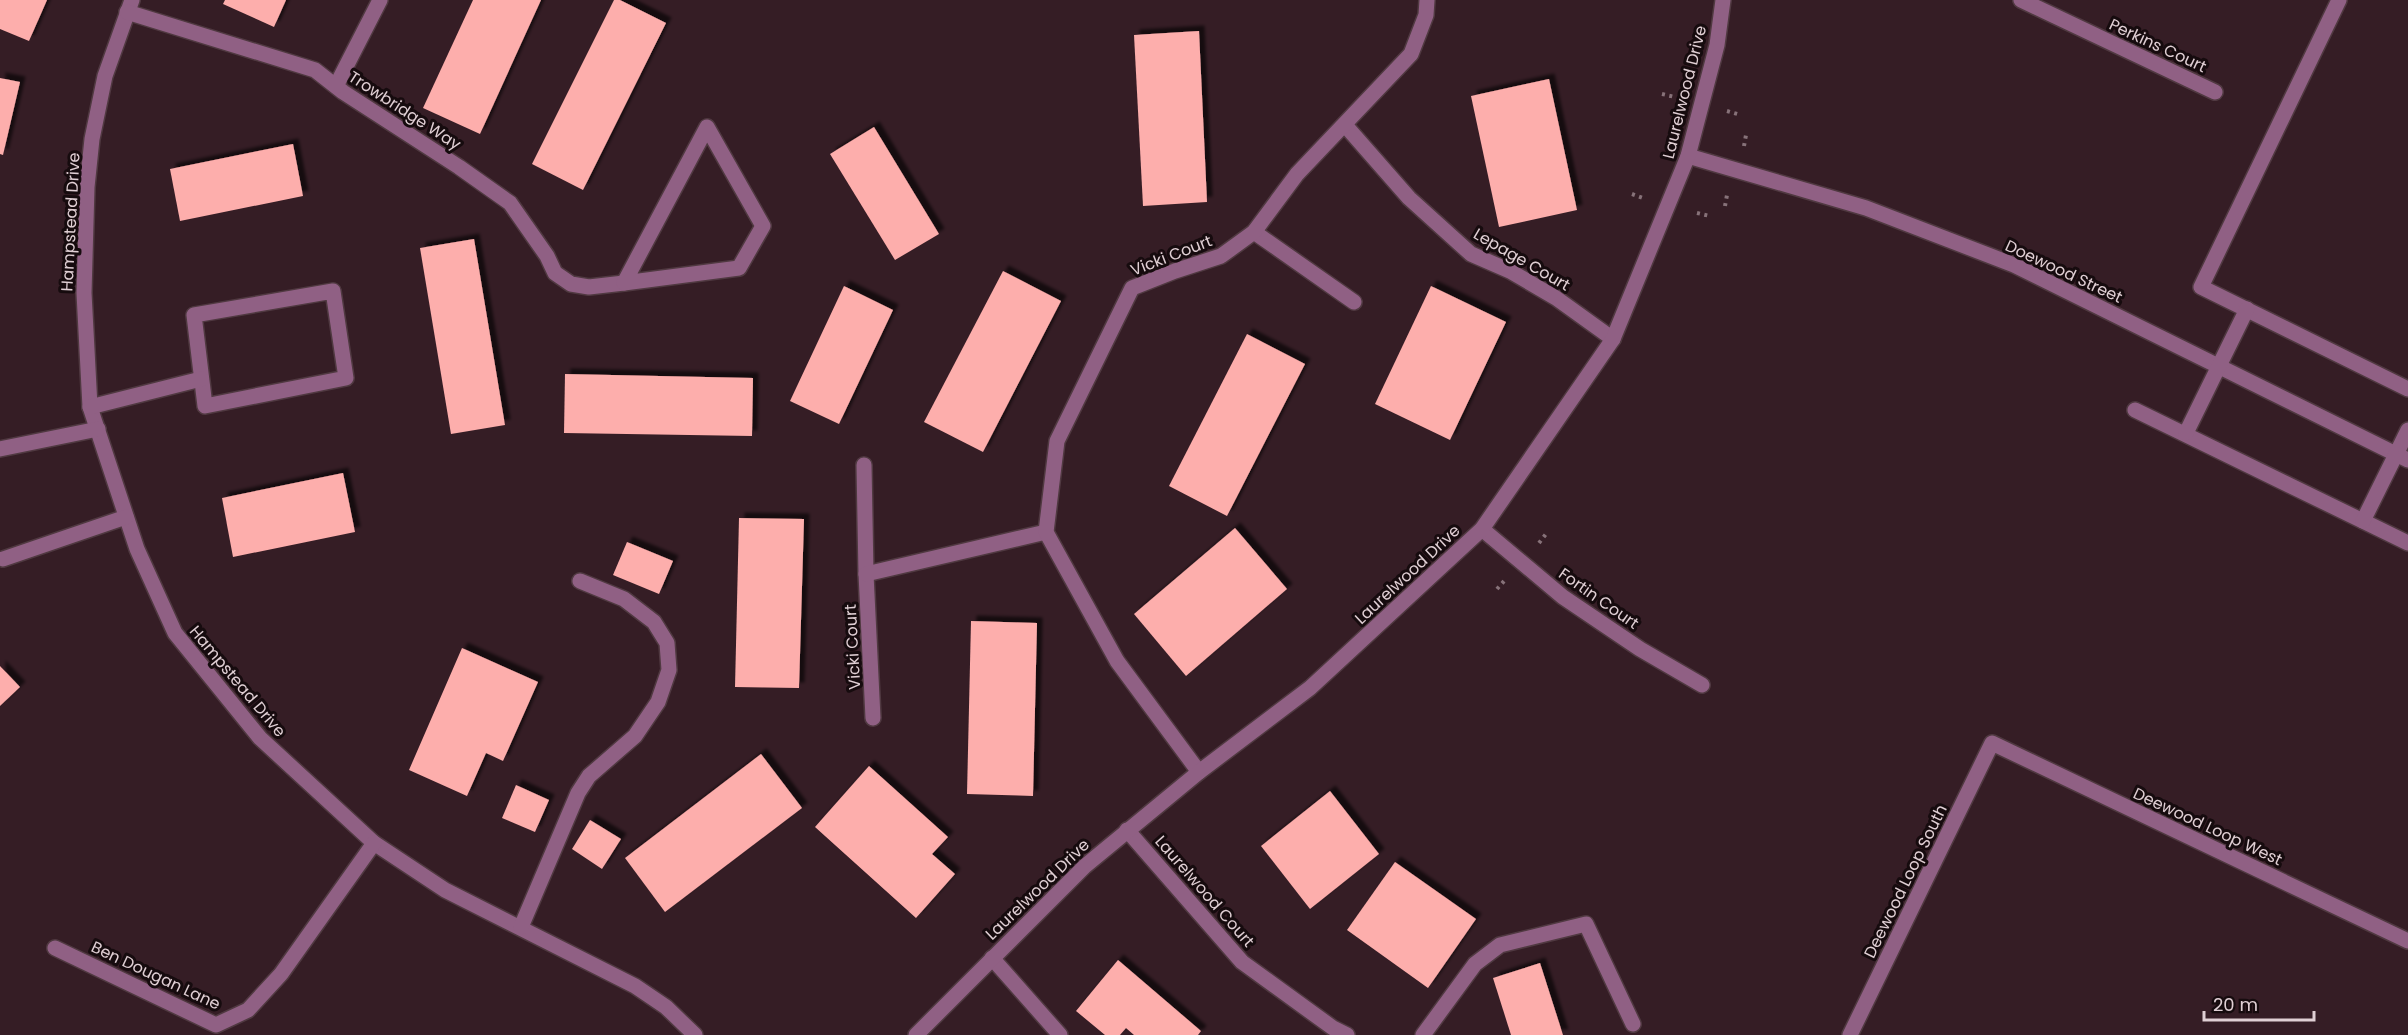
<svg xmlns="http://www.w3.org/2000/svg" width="2408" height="1035" font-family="Poppins,sans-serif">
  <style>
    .building { fill: #fdaeac; filter: url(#shadow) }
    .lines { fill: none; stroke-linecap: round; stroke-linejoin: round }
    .minor-casing { stroke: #503941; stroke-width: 18 }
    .path { stroke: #877279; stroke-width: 4; stroke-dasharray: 3 4.5; stroke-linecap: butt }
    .minor { stroke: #906084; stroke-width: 15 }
    .labels { text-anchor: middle; stroke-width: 6; stroke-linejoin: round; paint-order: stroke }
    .street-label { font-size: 16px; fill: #e0cfd4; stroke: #160b0e }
  </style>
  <defs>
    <filter id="shadow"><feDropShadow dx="5.5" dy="-5.5" stdDeviation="1.5" flood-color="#0009"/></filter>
  </defs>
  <rect width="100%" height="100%" fill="#351d25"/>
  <g class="building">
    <path d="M0,0H47L29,41L0,29Z"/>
    <path d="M225,0H286L274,27L223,4Z"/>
    <path d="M473,0H541L480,134L423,108Z"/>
    <path d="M614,0H620L666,23L583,190L532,164Z"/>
    <path d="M1199,31L1207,202L1143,206L1134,35Z"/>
    <path d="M0,78L20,82L3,155L0,154Z"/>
    <path d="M1549,79L1577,210L1499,227L1471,96Z"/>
    <path d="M874,127L939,234L895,260L830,154Z"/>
    <path d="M293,144L303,196L180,221L170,169Z"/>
    <path d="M474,239L505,425L451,434L420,248Z"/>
    <path d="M1003,271L1061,301L983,452L924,422Z"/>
    <path d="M844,286L893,310L839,424L790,401Z"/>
    <path d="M1431,286L1506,322L1450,440L1375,404Z"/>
    <path d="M1247,334L1305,364L1227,516L1169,486Z"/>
    <path d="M565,374L753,378L752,436L564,433Z"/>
    <path d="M343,473L355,532L233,557L222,498Z"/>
    <path d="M739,518L804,519L799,688L735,687Z"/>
    <path d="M1235,528L1287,589L1186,676L1134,614Z"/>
    <path d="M627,542L673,561L659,594L613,575Z"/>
    <path d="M971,621L1037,623L1033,796L967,794Z"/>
    <path d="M462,648L538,682L503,761L486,753L467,796L409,770Z"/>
    <path d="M0,666L20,687L0,706Z"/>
    <path d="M761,754L802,808L665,912L625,858Z"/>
    <path d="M869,766L948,837L932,854L955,874L916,918L815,827Z"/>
    <path d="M516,785L549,800L535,832L502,818Z"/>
    <path d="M1330,791L1379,854L1310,909L1261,846Z"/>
    <path d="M590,820L621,839L602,869L572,849Z"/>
    <path d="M1395,862L1476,919L1428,988L1347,930Z"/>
    <path d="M1118,960L1201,1031L1198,1035H1134L1126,1028L1120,1035H1105L1076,1011Z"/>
    <path d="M1540,963L1563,1035H1511L1493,978Z"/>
  </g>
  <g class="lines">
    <g class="minor-casing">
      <g id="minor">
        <path d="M132,0L105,76L92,139L87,187L84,293L90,407L137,549L175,633L260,738L374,843L445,890L635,986L666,1007L695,1035"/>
        <path d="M2021,0L2215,92"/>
        <path d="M2339,0L2201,287L2408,389"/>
        <path d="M127,12L315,70L343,92L459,167L510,203L547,256L555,273L571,284L589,287L624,283"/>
        <path d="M336,86L380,0"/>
        <path d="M1345,125L1409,198L1471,254L1510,271L1556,298L1613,339"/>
        <path d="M707,127L763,226L739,268L624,283Z"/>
        <path d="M1688,156L1866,208L2014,265L2408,460"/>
        <path d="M1254,232L1354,302"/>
        <path d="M333,291L346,378L205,406L194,315Z"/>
        <path d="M90,407L201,379"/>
        <path d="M2135,410L2408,543"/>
        <path d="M2186,433L2247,309"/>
        <path d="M0,449L98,429"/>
        <path d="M864,465L866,574L873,718"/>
        <path d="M2363,521L2408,430"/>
        <path d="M1482,529L1563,597L1640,649L1702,685"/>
        <path d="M3,559L126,517"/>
        <path d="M866,574L1046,532"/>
        <path d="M1199,772L1117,661L1046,532L1057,441L1132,288L1175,271L1221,256L1254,232L1297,174L1411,54L1426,15L1427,0"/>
        <path d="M1127,830L1242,962L1333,1028L1347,1035"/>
        <path d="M521,927L578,793L589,776L635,736L658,702L669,670L667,643L654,622L624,599L580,581"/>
        <path d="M55,948L216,1025L248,1010L281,974L374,843"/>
        <path d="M992,958L1060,1035"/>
        <path d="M916,1035L1085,866L1199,772L1310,688L1482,529L1613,339L1688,156L1717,45L1723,0"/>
        <path d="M1423,1035L1475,964L1500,945L1586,924L1633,1024"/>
        <path d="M1850,1035L1992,743L2408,941"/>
      </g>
    </g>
    <g class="path">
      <path d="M1662,94L1675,97"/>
      <path d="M1727,111L1741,115"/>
      <path d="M1744,146L1746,135"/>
      <path d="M1632,194L1643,198"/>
      <path d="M1725,206L1727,195"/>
      <path d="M1697,213L1710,216"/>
      <path d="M1539,543L1546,534"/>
      <path d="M1497,589L1505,580"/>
    </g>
    <use href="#minor" class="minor"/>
  </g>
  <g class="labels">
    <g class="street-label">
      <text transform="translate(2158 45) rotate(25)" y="6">Perkins Court</text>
      <text transform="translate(1684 92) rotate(-76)" y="6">Laurelwood Drive</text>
      <text transform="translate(405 110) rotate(33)" y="6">Trowbridge Way</text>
      <text transform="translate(70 222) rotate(-87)" y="6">Hampstead Drive</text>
      <text transform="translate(1171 255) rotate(-21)" y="6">Vicki Court</text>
      <text transform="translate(1522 259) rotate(30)" y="6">Lepage Court</text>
      <text transform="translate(2064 271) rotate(25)" y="6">Doewood Street</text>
      <text transform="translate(1407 574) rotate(-43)" y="6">Laurelwood Drive</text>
      <text transform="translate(1599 598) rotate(35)" y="6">Fortin Court</text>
      <text transform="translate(852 647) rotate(-93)" y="6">Vicki Court</text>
      <text transform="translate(238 681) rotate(50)" y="6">Hampstead Drive</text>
      <text transform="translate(2208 826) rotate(25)" y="6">Deewood Loop West</text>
      <text transform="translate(1905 881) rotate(-64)" y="6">Deewood Loop South</text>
      <text transform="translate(1037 889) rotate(-44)" y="6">Laurelwood Drive</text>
      <text transform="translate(1205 891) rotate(49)" y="6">Laurelwood Court</text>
      <text transform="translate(156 975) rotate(25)" y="6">Ben Dougan Lane</text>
    </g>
  </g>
  <path d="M2204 1011v9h110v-9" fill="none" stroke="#e0cfd4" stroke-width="3"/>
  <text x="2213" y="1011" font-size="18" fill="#e0cfd4" stroke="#160b0e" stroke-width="4.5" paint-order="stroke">20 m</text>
</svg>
